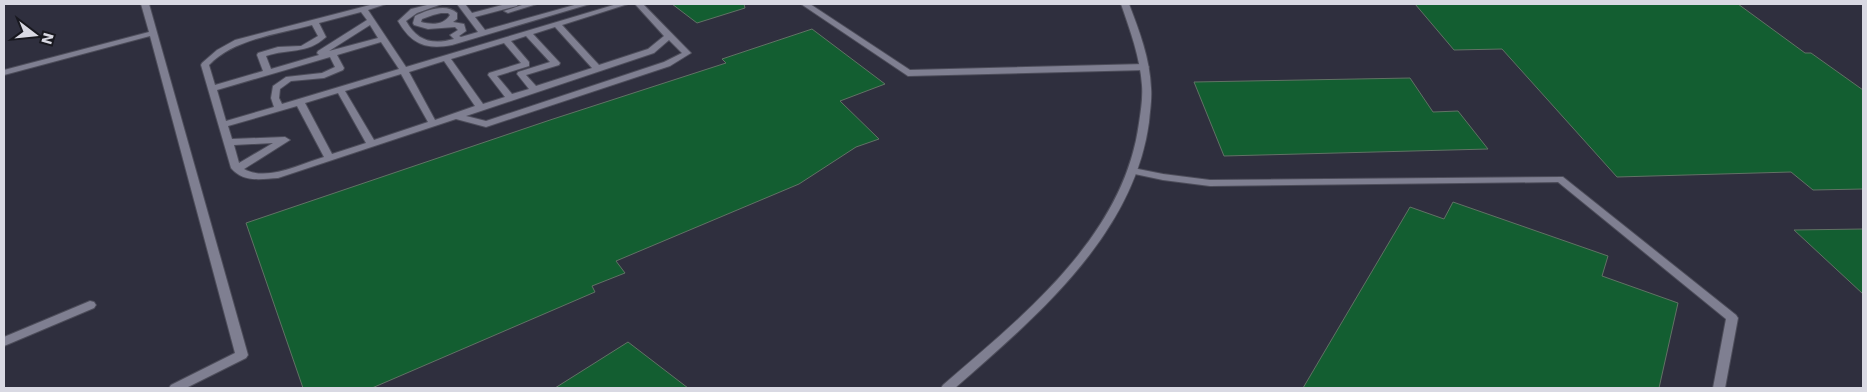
<svg xmlns="http://www.w3.org/2000/svg" width="1867" height="392" font-family="'DejaVu Sans',sans-serif">
  <style>
    .building { fill: #135e31; stroke: #617265 }
    .lines { fill: none; stroke-linecap: round; stroke-linejoin: round }
    .service-casing { stroke: #4d4d5a; stroke-width: 2 }
    .minor-casing { stroke: #4d4d5a; stroke-width: 2 }
    .tertiary-casing { stroke: #4d4d5a; stroke-width: 2 }
    .service { fill: #7f7f91; fill-rule: evenodd }
    .minor { fill: #7f7f91; fill-rule: evenodd }
    .tertiary { fill: #7f7f91; fill-rule: evenodd }
  </style>
  <rect width="100%" height="100%" fill="#2f2f3e"/>
  <g class="building">
    <path d="M672,4H744L745,8L697,23Z"/>
    <path d="M1415,4H1738L1805,53H1811L1863,90V189L1813,190L1791,172L1617,177L1502,49L1454,50Z"/>
    <path d="M812,29L885,84L840,101L879,139L856,147L799,184L616,261L625,273L592,286L595,292L372,388H303L246,223L550,120L726,63L722,59Z"/>
    <path d="M1410,78L1433,112L1458,111L1488,149L1224,156L1194,82Z"/>
    <path d="M1453,202L1608,256L1602,276L1678,303L1659,388H1303L1410,207L1444,219Z"/>
    <path d="M1863,229V294L1794,230Z"/>
    <path d="M628,342L688,388H555Z"/>
  </g>
  <g class="lines">
    <g class="service-casing">
      <g id="service">
        <path d="M374,4H386L368,10L406,67L617,4H628L562,25L599,65L648,49L664,36L635,4H643L691,53L670,66L489,126L486,127L456,119L278,178C261,179 244,183 231,168L201,65L202,63L217,50L235,40ZM361,12L367,20L318,51L317,53L319,55L271,69L266,56C289,48 306,55 326,37L319,23ZM312,25L318,36L301,46L278,47L258,53L257,55L263,71L215,85L209,65C233,39 279,34 312,25ZM370,25L378,38L329,51ZM555,27L592,68L536,86L526,75L559,65L560,63L533,34ZM526,36L550,62L518,72L517,74L529,89L512,94L497,76L529,66V62L511,41ZM669,40L682,53L664,62L486,121L466,116L654,53ZM381,42L399,69L282,104L279,98L280,89L291,81L324,78L343,70L344,68L337,55ZM504,43L521,63L489,73L488,75L505,97L483,104L451,59ZM330,57L335,67L322,73L286,77L273,86L271,98L274,107L226,121L217,90ZM444,61L475,106L435,120L409,72ZM401,74L428,122L374,140L345,91ZM338,93L366,143L332,154L305,103ZM297,106L324,157C300,164 267,182 244,169L290,140L285,137L232,139L228,126ZM273,143L239,163L234,145Z"/>
        <path d="M431,4H442L417,13L406,21C417,41 432,45 454,39L450,35L458,30L455,27L428,29L414,25L413,23L415,16C427,10 446,3 457,13V19L453,22L464,24L466,31L459,36L461,37L478,32L457,4H465L472,13L506,4H518L517,6L475,17L485,30L578,4H590L452,45C426,50 411,44 398,21L411,9ZM441,13H448L450,15C444,25 432,25 421,22L422,19L433,15Z"/>
        <path d="M525,4H537L508,13L504,11Z"/>
      </g>
    </g>
    <g class="minor-casing">
      <g id="minor">
        <path d="M141,4H149L248,355L246,358L186,388H169L171,385L235,353L150,36L4,75V70L149,32Z"/>
        <path d="M801,4H810L910,70L1145,64L1149,67L1145,70L908,76Z"/>
        <path d="M1133,168L1163,174L1210,180L1563,177L1736,315L1738,318L1725,388H1713L1726,319L1558,182L1210,186L1163,180L1130,173L1128,171Z"/>
        <path d="M90,301L94,302L96,305L94,308L4,346V337Z"/>
      </g>
    </g>
    <g class="tertiary-casing">
      <path id="tertiary" d="M1121,4H1129C1139,30 1150,59 1151,88C1152,99 1150,110 1149,122C1134,235 1036,317 955,388H941L943,385C1024,315 1124,236 1139,123C1141,110 1143,98 1142,85C1140,57 1130,30 1121,4Z"/>
    </g>
    <use href="#service" class="service"/>
    <use href="#minor" class="minor"/>
    <use href="#tertiary" class="tertiary"/>
  </g>
  <rect width="1867" height="392" fill="none" stroke="#d9d9e3" stroke-width="10"/>
  <g transform="translate(35 35) rotate(106)" stroke="#18181f" stroke-width="4" paint-order="stroke">
  <path d="M0-4L9 19L0 12L-9 19Z" fill="#d9d9e3"/>
  <text y="-8" font-size="14" font-weight="bold" text-anchor="middle" fill="#d9d9e3">N</text>
  </g>
</svg>
